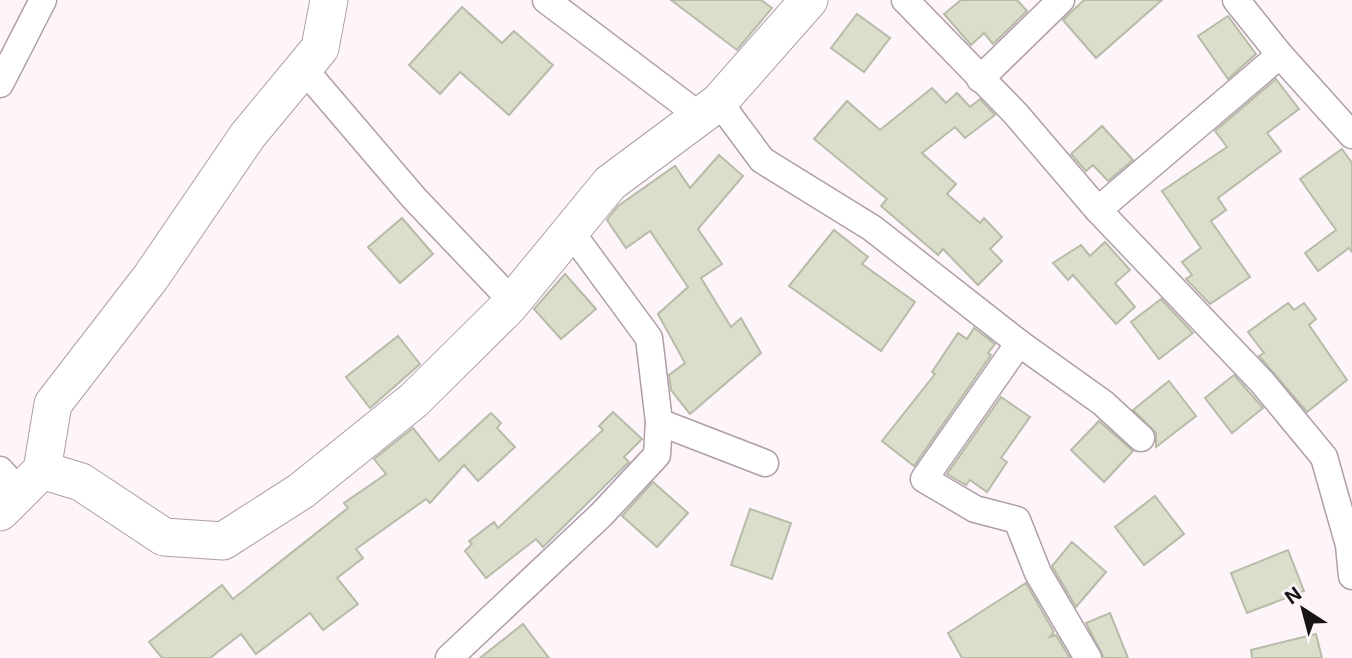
<svg xmlns="http://www.w3.org/2000/svg" width="1352" height="658" font-family="Inter,sans-serif">
  <style>
    .building { fill: #dbdecb; stroke: #b7bba8; stroke-width: 2 }
    .lines { fill: none; stroke-linecap: round; stroke-linejoin: round }
    .street-casing { stroke: #b09ea9; stroke-width: 29 }
    .secondary-casing { stroke: #b09ea9; stroke-width: 39 }
    .street { stroke: #fff; stroke-width: 26 }
    .secondary { stroke: #fff; stroke-width: 37 }
  </style>
  <rect width="100%" height="100%" fill="#fdf5fa"/>
  <g class="building">
    <path d="M671,0H761L772,8L737,50Z"/>
    <path d="M961,0H1017L1027,11L993,44L984,33L971,45L944,14Z"/>
    <path d="M1084,0H1162L1096,58L1063,20Z"/>
    <path d="M462,7L502,43L514,31L553,65L509,115L460,72L440,94L409,65Z"/>
    <path d="M857,14L890,38L864,72L831,48Z"/>
    <path d="M1228,16L1256,54L1228,79L1198,36Z"/>
    <path d="M1276,79L1299,109L1267,133L1281,151L1218,198L1226,210L1211,221L1250,277L1210,304L1186,279L1192,275L1182,262L1201,248L1162,191L1227,147L1215,131Z"/>
    <path d="M932,88L946,103L957,93L970,107L980,99L995,115L965,138L955,127L922,153L956,184L947,194L980,223L984,218L1002,237L990,249L1002,261L978,285L943,249L938,255L881,206L887,199L814,139L847,101L880,130Z"/>
    <path d="M1102,126L1133,160L1108,181L1093,165L1086,171L1071,154Z"/>
    <path d="M1342,149L1352,163V252L1349,248L1318,271L1305,253L1336,230L1300,179Z"/>
    <path d="M719,155L743,176L698,229L722,264L701,278L731,327L741,318L761,353L690,414L671,390L669,375L685,363L658,314L688,287L650,231L626,248L607,220L618,206L675,166L690,188Z"/>
    <path d="M402,218L433,254L400,283L368,247Z"/>
    <path d="M834,230L868,257L862,264L915,302L881,351L789,286Z"/>
    <path d="M1105,242L1130,270L1115,283L1135,307L1116,324L1073,275L1068,280L1053,263L1081,245L1090,256Z"/>
    <path d="M565,274L596,309L561,339L534,309Z"/>
    <path d="M1161,299L1193,333L1159,359L1131,322Z"/>
    <path d="M1288,303L1294,310L1304,303L1316,319L1309,325L1347,380L1307,412L1259,356L1264,353L1248,332Z"/>
    <path d="M974,328L995,344L988,353L991,355L914,466L882,441L935,374L932,372L958,333L967,339Z"/>
    <path d="M398,336L420,364L370,408L346,377Z"/>
    <path d="M1234,375L1263,408L1232,433L1205,398Z"/>
    <path d="M1169,381L1196,416L1156,447V433L1133,410Z"/>
    <path d="M1001,397L1030,417L1001,458L1007,462L987,492L970,480L966,485L947,474Z"/>
    <path d="M613,412L642,439L624,457L629,462L543,547L536,539L486,578L465,551L472,544L469,541L494,522L498,528L603,430L599,426Z"/>
    <path d="M491,413L501,423L497,428L515,447L478,481L464,465L430,503L426,499L356,549L363,558L337,578L358,604L323,630L310,613L256,654L241,634L210,658H162L149,642L222,585L233,599L348,508L344,503L386,474L374,459L413,428L439,461Z"/>
    <path d="M1099,421L1133,451L1104,482L1071,450Z"/>
    <path d="M653,482L688,513L657,547L622,516Z"/>
    <path d="M1155,496L1184,534L1144,565L1115,527Z"/>
    <path d="M750,509L791,523L772,579L731,565Z"/>
    <path d="M1072,542L1106,572L1076,607L1052,566Z"/>
    <path d="M1288,550L1304,591L1247,613L1231,573Z"/>
    <path d="M1026,583L1054,632L1050,637L1056,635L1070,658H962L948,633Z"/>
    <path d="M1110,613L1128,658H1104L1086,623Z"/>
    <path d="M523,624L549,658H480Z"/>
    <path d="M1316,634L1322,658H1252L1251,650Z"/>
  </g>
  <g class="lines">
    <g class="street-casing">
      <g id="street">
        <path d="M546,0L700,116"/>
        <path d="M905,0L1015,113L1098,210L1262,382L1324,457L1349,545L1352,576"/>
        <path d="M1236,0L1280,55L1352,135"/>
        <path d="M303,68L414,198L513,302"/>
        <path d="M980,79L1061,0"/>
        <path d="M0,84L43,0"/>
        <path d="M719,102L762,160L872,228L1019,343L1103,403L1141,438"/>
        <path d="M1098,210L1280,55"/>
        <path d="M1019,343L924,479L975,509L1017,520L1038,573L1088,658"/>
        <path d="M659,422L765,463"/>
        <path d="M0,470L19,491"/>
        <path d="M449,658L601,515L657,455L659,422L649,338L571,232"/>
      </g>
    </g>
    <g class="secondary-casing">
      <g id="secondary">
        <path d="M42,470L53,404L151,277L248,135L320,48L329,0"/>
        <path d="M0,512L42,470L81,482L164,537L223,541L301,491L414,400L509,306L610,183L719,102L809,0"/>
      </g>
    </g>
    <use href="#street" class="street"/>
    <use href="#secondary" class="secondary"/>
  </g>
  <g transform="translate(1303 609) rotate(324)" stroke="#fdf5fa" stroke-width="5" paint-order="stroke">
  <path d="M0-5L12 26L0 18L-12 26Z" fill="#191317"/>
  <text y="-10" font-size="19" font-weight="bold" text-anchor="middle" fill="#191317">N</text>
  </g>
</svg>
